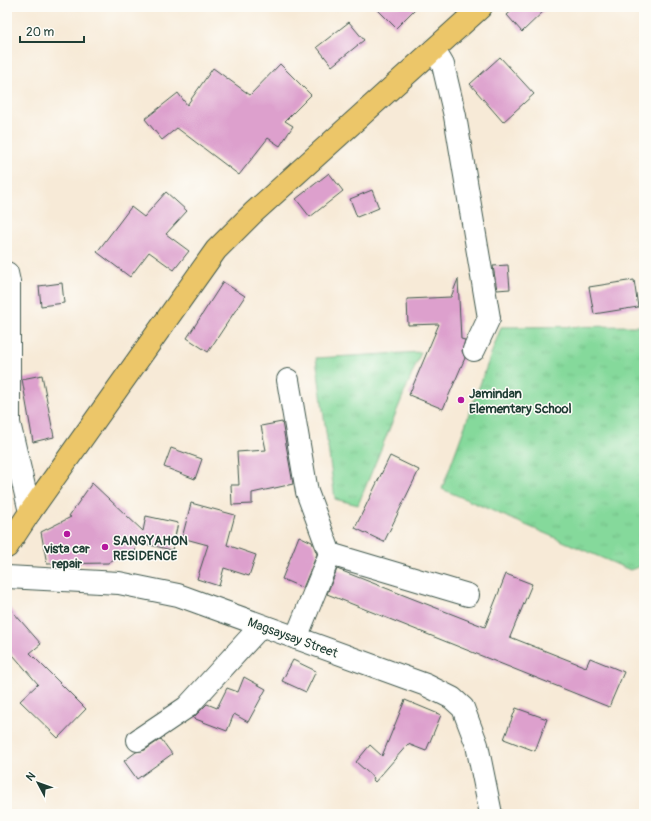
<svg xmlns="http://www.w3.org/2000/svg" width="651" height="821" font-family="Pangolin,sans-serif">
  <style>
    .grass { fill: url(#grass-tufts); stroke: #528b68 }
    .building { fill: #dda0cd }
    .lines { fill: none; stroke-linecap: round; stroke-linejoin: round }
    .minor-casing { stroke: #3f574c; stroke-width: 24 }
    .major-casing { stroke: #3f574c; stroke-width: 24 }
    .minor { stroke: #fff; stroke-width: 22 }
    .major { stroke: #ecc669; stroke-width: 22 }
    .poi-dot { fill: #b5179e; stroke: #fdfcf7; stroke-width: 1.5 }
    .labels { text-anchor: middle; stroke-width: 3; stroke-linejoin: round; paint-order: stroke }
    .poi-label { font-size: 13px; font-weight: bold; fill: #1f3d34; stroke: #fdfcf7; text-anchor: start }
    .street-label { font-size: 13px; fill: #1f3d34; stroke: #fdfcf7 }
  </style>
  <defs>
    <pattern id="grass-tufts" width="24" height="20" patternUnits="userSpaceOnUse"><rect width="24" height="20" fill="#85d99b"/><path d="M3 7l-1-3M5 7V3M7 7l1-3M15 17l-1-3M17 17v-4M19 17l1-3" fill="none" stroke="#72bb86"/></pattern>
  </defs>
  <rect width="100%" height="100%" fill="#fdfcf7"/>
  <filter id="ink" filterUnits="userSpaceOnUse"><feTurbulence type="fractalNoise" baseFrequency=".025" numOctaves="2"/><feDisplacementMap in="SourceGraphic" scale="8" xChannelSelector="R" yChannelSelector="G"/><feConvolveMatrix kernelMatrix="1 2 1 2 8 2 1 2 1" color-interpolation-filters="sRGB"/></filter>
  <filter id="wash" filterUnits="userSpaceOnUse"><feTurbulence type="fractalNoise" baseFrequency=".012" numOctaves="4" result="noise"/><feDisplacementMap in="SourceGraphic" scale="16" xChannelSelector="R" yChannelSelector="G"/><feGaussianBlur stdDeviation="0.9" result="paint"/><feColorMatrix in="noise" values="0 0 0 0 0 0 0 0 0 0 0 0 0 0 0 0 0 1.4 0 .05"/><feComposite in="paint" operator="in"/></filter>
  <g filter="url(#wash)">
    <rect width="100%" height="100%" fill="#f7ead7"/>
    <g class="grass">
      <path d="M644,326V565L630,570L442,489L501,327Z"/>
      <path d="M421,352L358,505L335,499L316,358Z"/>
    </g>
    <g id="blocks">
      <g class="building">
        <path d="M375,7H417L396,28Z"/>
        <path d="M516,7H548L522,32L507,15Z"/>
        <path d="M349,22L364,40L332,66L317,47Z"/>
        <path d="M500,57L534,94L503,122L470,84Z"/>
        <path d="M280,64L311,95L285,121L293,126L280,146L268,138L239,175L177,128L162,140L145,119L178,93L187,105L213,68L250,95Z"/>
        <path d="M329,173L343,191L310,217L296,199Z"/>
        <path d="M372,190L379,208L357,217L350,199Z"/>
        <path d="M166,192L187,211L166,234L189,251L174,270L149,252L130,277L97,252L131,207L144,217Z"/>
        <path d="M508,265L510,289L497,290L493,266Z"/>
        <path d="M458,279L461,339L465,340L462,351L465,358L443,409L409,395L439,324L408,325L407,299L451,297Z"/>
        <path d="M634,280L638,307L594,314L589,287Z"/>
        <path d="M223,282L245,296L208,352L187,338Z"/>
        <path d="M62,283L64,303L41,306L39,286Z"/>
        <path d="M42,375L54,437L33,442L22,379Z"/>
        <path d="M282,422L293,484L252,493V504L232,505L231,485H239L237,452L266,450L261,426Z"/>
        <path d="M171,448L202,459L195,479L164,467Z"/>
        <path d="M390,456L419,470L384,542L355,528Z"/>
        <path d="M92,483L143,531L146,516L178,523L172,550L136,542L135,555L119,556L108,563L47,564L41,532L71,517L69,516Z"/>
        <path d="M191,503L235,515L227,545L256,555L249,576L224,568L219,586L197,579L208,545L182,538Z"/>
        <path d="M299,536L312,542L317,554L303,588L282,579Z"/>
        <path d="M337,569L485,627L506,574L532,584L510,637L586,667L590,658L624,672L609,707L327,594Z"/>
        <path d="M7,605L41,644L30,653L86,709L58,738L20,701L38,684L7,648Z"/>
        <path d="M293,660L316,671L306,692L282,681Z"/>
        <path d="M244,677L266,689L248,722L234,714L227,731L193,718L207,704L217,708L227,688L238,692Z"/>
        <path d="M405,700L441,715L426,751L408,744L375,782L373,780L374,778L356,762L370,745L382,756Z"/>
        <path d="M516,708L547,719L535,751L504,739Z"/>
        <path d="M161,739L172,754L137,779L124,761L136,752L145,750Z"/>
      </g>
    </g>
  </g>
  <g filter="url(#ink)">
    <use href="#blocks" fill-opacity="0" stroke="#3f574c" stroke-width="1"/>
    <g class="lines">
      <g class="minor-casing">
        <g id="minor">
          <path d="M434,50L443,65L455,116L489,318L474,350"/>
          <path d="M7,273L9,282V423L30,512"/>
          <path d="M288,380L307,492L330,554"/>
          <path d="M7,577L119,583L178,595L426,685L452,698L463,708L477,745L491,814"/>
          <path d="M296,638L330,554L468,595"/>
          <path d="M138,740L187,707L261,626"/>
        </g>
      </g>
      <g class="major-casing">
        <path id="major" d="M7,547L30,512L216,250L253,213L481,7"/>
      </g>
      <use href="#minor" class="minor"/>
      <use href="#major" class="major"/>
    </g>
  </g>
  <g class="poi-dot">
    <circle cx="461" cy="400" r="4"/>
    <circle cx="67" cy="534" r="4"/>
    <circle cx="105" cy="547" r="4"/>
  </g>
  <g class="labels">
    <g class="poi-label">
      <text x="469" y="398">Jamindan<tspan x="469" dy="15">Elementary School</tspan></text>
      <text x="113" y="545">SANGYAHON<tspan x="113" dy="15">RESIDENCE</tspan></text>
      <text x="67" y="553" text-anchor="middle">vista car<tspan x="67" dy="15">repair</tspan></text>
    </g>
    <g class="street-label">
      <text transform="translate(293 637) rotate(20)" y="5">Magsaysay Street</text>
    </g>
  </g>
  <rect width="651" height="821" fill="none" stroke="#fdfcf7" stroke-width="24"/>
  <g transform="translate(38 783) rotate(311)" stroke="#fdfcf7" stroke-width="3" paint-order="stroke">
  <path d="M0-3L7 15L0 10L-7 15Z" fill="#1f3d34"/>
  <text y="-6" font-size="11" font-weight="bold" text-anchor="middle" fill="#1f3d34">N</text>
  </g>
  <path d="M20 36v6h64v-6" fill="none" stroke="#1f3d34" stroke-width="2"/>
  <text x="26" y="36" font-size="12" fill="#1f3d34" stroke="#fdfcf7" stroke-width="3" paint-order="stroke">20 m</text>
</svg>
